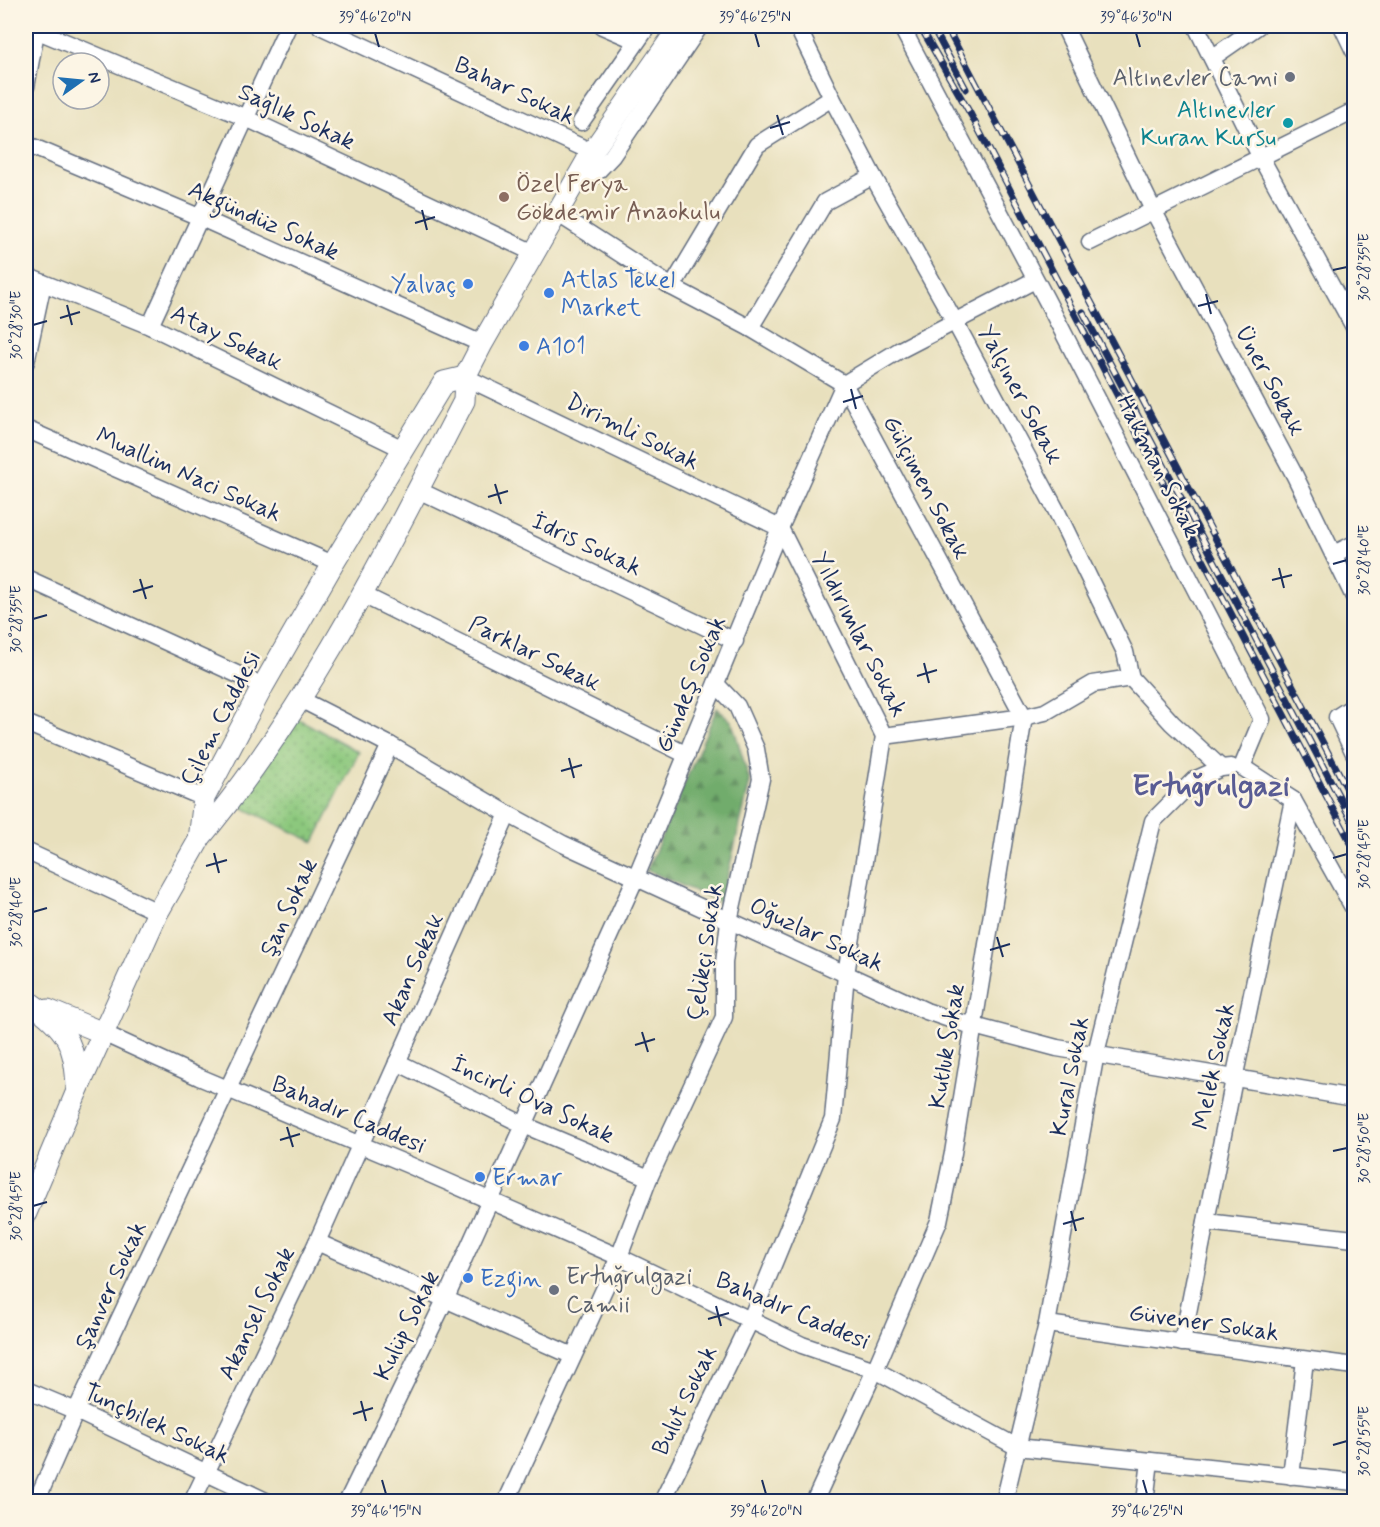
<svg xmlns="http://www.w3.org/2000/svg" width="1380" height="1527" font-family="Mynerve,sans-serif">
  <style>
    .forest { fill: url(#forest-firs); stroke: #466e65; stroke-width: 1.5 }
    .park { fill: url(#park-dots); stroke: #547c6e; stroke-width: 1.5 }
    .lines { fill: none; stroke-linecap: round; stroke-linejoin: round }
    .minor-casing { stroke: #636d7f; stroke-width: 19 }
    .major-casing { stroke: #636d7f; stroke-width: 23 }
    .minor { stroke: #fff; stroke-width: 16 }
    .major { stroke: #fff; stroke-width: 21 }
    .rail-casing { stroke: #1b2f5e; stroke-width: 7 }
    .rail { stroke: #fcf5e5; stroke-width: 4.5; stroke-dasharray: 14; stroke-linecap: butt }
    .ticks { fill: none; stroke: #1b2f5e; stroke-width: 2 }
    .worship-dot { fill: #6b7280; stroke: #fcf5e5; stroke-width: 2 }
    .culture-dot { fill: #0f9aa8; stroke: #fcf5e5; stroke-width: 2 }
    .education-dot { fill: #8d6e63; stroke: #fcf5e5; stroke-width: 2 }
    .shop-dot { fill: #3f7fe0; stroke: #fcf5e5; stroke-width: 2 }
    .labels { text-anchor: middle; stroke-width: 5; stroke-linejoin: round; paint-order: stroke }
    .worship-label { font-size: 24px; fill: #5b616d; stroke: #fcf5e5; text-anchor: end }
    .street-label { font-size: 24px; fill: #1b2f5e; stroke: #fcf5e5 }
    .culture-label { font-size: 24px; fill: #0d838f; stroke: #fcf5e5; text-anchor: end }
    .education-label { font-size: 24px; fill: #785e54; stroke: #fcf5e5; text-anchor: start }
    .shop-label { font-size: 24px; fill: #366cbe; stroke: #fcf5e5; text-anchor: start }
    .district-label { font-size: 30px; font-weight: bold; fill: #595c94; stroke: #fcf5e5 }
    .neatline { fill: none; stroke: #1b2f5e; stroke-width: 2 }
    .ticks-label { font-size: 15px; text-anchor: middle; fill: #1b2f5e }
  </style>
  <defs>
    <pattern id="forest-firs" width="22" height="20" patternUnits="userSpaceOnUse" patternTransform="scale(1.5)"><rect width="22" height="20" fill="#71ac6c"/><path d="M5 1l3.5 6h-7zM16 11l3.5 6h-7z" fill="#5c8c5c"/></pattern>
    <pattern id="park-dots" width="8" height="8" patternUnits="userSpaceOnUse" patternTransform="scale(1.5)"><rect width="8" height="8" fill="#8cc87d"/><path d="M2 2h.1M6 6h.1" fill="none" stroke="#72a36a" stroke-width="1.8" stroke-linecap="round"/></pattern>
  </defs>
  <rect width="100%" height="100%" fill="#fcf5e5"/>
  <filter id="ink" filterUnits="userSpaceOnUse"><feTurbulence type="fractalNoise" baseFrequency=".0167" numOctaves="2"/><feDisplacementMap in="SourceGraphic" scale="12" xChannelSelector="R" yChannelSelector="G"/><feConvolveMatrix kernelMatrix="1 2 1 2 8 2 1 2 1" color-interpolation-filters="sRGB"/></filter>
  <filter id="wash" filterUnits="userSpaceOnUse"><feTurbulence type="fractalNoise" baseFrequency=".008" numOctaves="4" result="noise"/><feDisplacementMap in="SourceGraphic" scale="24" xChannelSelector="R" yChannelSelector="G"/><feGaussianBlur stdDeviation="1.35" result="paint"/><feColorMatrix in="noise" values="0 0 0 0 0 0 0 0 0 0 0 0 0 0 0 0 0 1.4 0 .05"/><feComposite in="paint" operator="in"/></filter>
  <g filter="url(#wash)">
    <rect width="100%" height="100%" fill="#e8e0bd"/>
    <path class="forest" d="M717,708L732,722L750,782L721,903L647,870Z"/>
    <path class="park" d="M295,717L359,752L314,842L239,806Z"/>
  </g>
  <g filter="url(#ink)">
    <g class="lines">
      <g class="minor-casing">
        <g id="minor">
          <path d="M320,26L592,152"/>
          <path d="M602,26L637,41"/>
          <path d="M797,26L832,98L873,176L955,322L1056,510L1125,652L1131,678L1172,723L1221,768"/>
          <path d="M901,26L1046,299L1262,719L1242,767L1293,800L1354,909"/>
          <path d="M1064,26L1153,210L1295,476L1354,597"/>
          <path d="M1196,26L1260,156L1354,327"/>
          <path d="M1342,26L1354,51"/>
          <path d="M36,30L246,118L534,253"/>
          <path d="M1212,58L1258,26"/>
          <path d="M26,87L37,26"/>
          <path d="M581,122L648,26"/>
          <path d="M26,144L199,217L482,344"/>
          <path d="M572,187L592,177L612,156L700,26"/>
          <path d="M557,213L672,287L750,328L844,384L1024,717L953,1153L939,1221L875,1370L814,1502"/>
          <path d="M1090,242L1354,111"/>
          <path d="M26,276L150,326L403,449"/>
          <path d="M672,287L757,145L832,98"/>
          <path d="M150,326L288,26"/>
          <path d="M750,328L825,202L873,176"/>
          <path d="M26,362L43,283"/>
          <path d="M465,377L780,528L884,736L846,974L833,1119L750,1321L662,1502"/>
          <path d="M26,429L333,564"/>
          <path d="M418,490L735,641"/>
          <path d="M1334,554L1354,544"/>
          <path d="M26,578L263,686"/>
          <path d="M361,594L687,755"/>
          <path d="M300,699L390,745L508,814L563,844L926,1011L955,1021L1057,1048L1354,1098"/>
          <path d="M1354,706L1337,717L1354,753"/>
          <path d="M26,723L204,798"/>
          <path d="M884,736L1024,717L1045,712L1093,684L1131,678"/>
          <path d="M26,851L158,912"/>
          <path d="M103,1033L199,1077L409,1165L619,1257L802,1345L875,1370L1017,1447L1354,1482"/>
          <path d="M397,1062L524,1125L649,1178"/>
          <path d="M1206,1222L1354,1239"/>
          <path d="M317,1242L573,1356"/>
          <path d="M1047,1324L1354,1366"/>
          <path d="M1182,1343L1234,1079L1293,800"/>
          <path d="M26,1390L76,1411L268,1502"/>
          <path d="M1291,1476L1305,1360"/>
          <path d="M36,1502L76,1411L390,745"/>
          <path d="M192,1502L317,1242L508,814"/>
          <path d="M347,1502L446,1298L636,877L780,528L844,384L900,350L1035,280"/>
          <path d="M506,1502L619,1257L649,1178L724,1017V963L729,921L761,779L756,749L737,706L716,684"/>
          <path d="M1004,1502L1047,1324L1096,1053L1153,821L1194,780L1221,768L1231,767"/>
          <path d="M1145,1502L1150,1461"/>
        </g>
      </g>
      <g class="major-casing">
        <g id="major">
          <path d="M199,839C309,708 386,551 464,401L465,377L482,344L592,152L680,26"/>
          <path d="M29,1002C66,1027 76,1044 77,1090"/>
          <path d="M48,1010L103,1033"/>
          <path d="M26,1213L77,1091L158,912L199,840L204,798L263,686L333,564L444,382L465,377"/>
        </g>
      </g>
      <use href="#minor" class="minor"/>
      <use href="#major" class="major"/>
      <g class="rail-casing">
        <g id="rail">
          <path d="M920,26L971,115L1354,849"/>
          <path d="M932,26L966,89"/>
          <path d="M946,26L1354,802"/>
          <path d="M1083,312L1354,825"/>
        </g>
      </g>
      <use href="#rail" class="rail"/>
    </g>
  </g>
  <path class="ticks" d="M375,33L379,47M755,33L759,47M1136,33L1140,47M777,115L783,135M770,128L790,122M422,210L427,230M415,223L435,217M1333,270L1347,267M1206,294L1211,314M67,305L72,325M1198,306L1218,301M60,318L80,312M33,325L47,321M851,389L856,409M843,402L863,396M495,484L501,504M488,497L508,491M1333,564L1347,560M1279,568L1284,588M140,579L146,599M1272,580L1292,575M133,592L153,586M33,619L47,615M924,663L929,683M917,676L937,670M569,758L574,778M561,771L582,765M214,853L219,873M1333,858L1347,854M206,866L227,860M33,912L47,908M997,937L1003,957M990,950L1010,944M642,1032L648,1052M635,1045L655,1039M287,1127L293,1147M280,1140L300,1134M1333,1151L1347,1148M33,1206L47,1202M1071,1211L1076,1231M1063,1224L1084,1218M716,1306L721,1326M708,1319L729,1313M361,1401L366,1421M353,1414L373,1408M1333,1445L1347,1441M382,1480L386,1494M762,1480L766,1494M1143,1480L1147,1494"/>
  <g class="worship-dot">
    <circle cx="1290" cy="77" r="6"/>
    <circle cx="554" cy="1290" r="6"/>
  </g>
  <circle class="culture-dot" cx="1288" cy="123" r="6"/>
  <circle class="education-dot" cx="504" cy="197" r="6"/>
  <g class="shop-dot">
    <circle cx="468" cy="284" r="6"/>
    <circle cx="549" cy="293" r="6"/>
    <circle cx="524" cy="346" r="6"/>
    <circle cx="480" cy="1177" r="6"/>
    <circle cx="468" cy="1278" r="6"/>
  </g>
  <g class="labels">
    <g class="worship-label">
      <text x="1278" y="85">Altınevler Cami</text>
      <text x="566" y="1284" text-anchor="start">Ertuğrulgazi<tspan x="566" dy="28">Camii</tspan></text>
    </g>
    <g class="street-label">
      <text transform="translate(515 90) rotate(25)" y="8">Bahar Sokak</text>
      <text transform="translate(297 116) rotate(25)" y="8">Sağlık Sokak</text>
      <text transform="translate(264 220) rotate(24)" y="8">Akgündüz Sokak</text>
      <text transform="translate(227 337) rotate(26)" y="8">Atay Sokak</text>
      <text transform="translate(1271 380) rotate(62)" y="8">Üner Sokak</text>
      <text transform="translate(1021 394) rotate(62)" y="8">Yalçıner Sokak</text>
      <text transform="translate(633 431) rotate(26)" y="8">Dirimli Sokak</text>
      <text transform="translate(1159 466) rotate(63)" y="8">Hakman Sokak</text>
      <text transform="translate(189 474) rotate(24)" y="8">Muallim Naci Sokak</text>
      <text transform="translate(927 487) rotate(62)" y="8">Gülçimen Sokak</text>
      <text transform="translate(587 544) rotate(25)" y="8">İdris Sokak</text>
      <text transform="translate(860 634) rotate(63)" y="8">Yıldırımlar Sokak</text>
      <text transform="translate(535 653) rotate(26)" y="8">Parklar Sokak</text>
      <text transform="translate(690 684) rotate(-67)" y="8">Gündeş Sokak</text>
      <text transform="translate(220 718) rotate(-63)" y="8">Çilem Caddesi</text>
      <text transform="translate(288 907) rotate(-65)" y="8">Şan Sokak</text>
      <text transform="translate(817 934) rotate(25)" y="8">Oğuzlar Sokak</text>
      <text transform="translate(704 952) rotate(-82)" y="8">Çelikçi Sokak</text>
      <text transform="translate(412 969) rotate(-66)" y="8">Akan Sokak</text>
      <text transform="translate(946 1046) rotate(-81)" y="8">Kutluk Sokak</text>
      <text transform="translate(1213 1066) rotate(-78)" y="8">Melek Sokak</text>
      <text transform="translate(1069 1076) rotate(-79)" y="8">Kural Sokak</text>
      <text transform="translate(533 1099) rotate(25)" y="8">İncirli Ova Sokak</text>
      <text transform="translate(349 1114) rotate(23)" y="8">Bahadır Caddesi</text>
      <text transform="translate(110 1285) rotate(-65)" y="8">Şanver Sokak</text>
      <text transform="translate(793 1310) rotate(23)" y="8">Bahadır Caddesi</text>
      <text transform="translate(256 1313) rotate(-64)" y="8">Akansel Sokak</text>
      <text transform="translate(1204 1322) rotate(8)" y="8">Güvener Sokak</text>
      <text transform="translate(406 1325) rotate(-64)" y="8">Kulüp Sokak</text>
      <text transform="translate(684 1400) rotate(-64)" y="8">Bulut Sokak</text>
      <text transform="translate(157 1423) rotate(25)" y="8">Tunçbilek Sokak</text>
    </g>
    <g class="culture-label">
      <text x="1276" y="117">Altınevler<tspan x="1276" dy="28">Kuran Kursu</tspan></text>
    </g>
    <g class="education-label">
      <text x="516" y="191">Özel Ferya<tspan x="516" dy="28">Gökdemir Anaokulu</tspan></text>
    </g>
    <g class="shop-label">
      <text x="561" y="287">Atlas Tekel<tspan x="561" dy="28">Market</tspan></text>
      <text x="456" y="292" text-anchor="end">Yalvaç</text>
      <text x="536" y="354">A101</text>
      <text x="492" y="1185">Ermar</text>
      <text x="480" y="1286">Ezgin</text>
    </g>
    <g class="district-label">
      <text x="1211" y="795">Ertuğrulgazi</text>
    </g>
  </g>
  <rect width="1380" height="1527" fill="none" stroke="#fcf5e5" stroke-width="66"/>
  <g transform="translate(81 81) rotate(75)"><circle r="28" fill="#fcf5e5" stroke="#a2a6af" stroke-width="1.5"/>
  <path d="M0-4.5L10 22L0 15L-10 22Z" fill="#1f6fb2"/>
  <text y="-9" font-size="16" font-weight="bold" text-anchor="middle" fill="#1b2f5e">N</text>
  </g>
  <rect x="33" y="33" width="1314" height="1461" class="neatline"/>
  <g class="ticks-label">
    <text x="375" y="22">39°46'20"N</text>
    <text x="755" y="22">39°46'25"N</text>
    <text x="1136" y="22">39°46'30"N</text>
    <text transform="translate(1364 267) rotate(-90)" y="5">30°28'35"E</text>
    <text transform="translate(16 325) rotate(-90)" y="5">30°28'30"E</text>
    <text transform="translate(1364 560) rotate(-90)" y="5">30°28'40"E</text>
    <text transform="translate(16 619) rotate(-90)" y="5">30°28'35"E</text>
    <text transform="translate(1364 854) rotate(-90)" y="5">30°28'45"E</text>
    <text transform="translate(16 912) rotate(-90)" y="5">30°28'40"E</text>
    <text transform="translate(1364 1148) rotate(-90)" y="5">30°28'50"E</text>
    <text transform="translate(16 1206) rotate(-90)" y="5">30°28'45"E</text>
    <text transform="translate(1364 1441) rotate(-90)" y="5">30°28'55"E</text>
    <text x="386" y="1516">39°46'15"N</text>
    <text x="766" y="1516">39°46'20"N</text>
    <text x="1147" y="1516">39°46'25"N</text>
  </g>
</svg>
